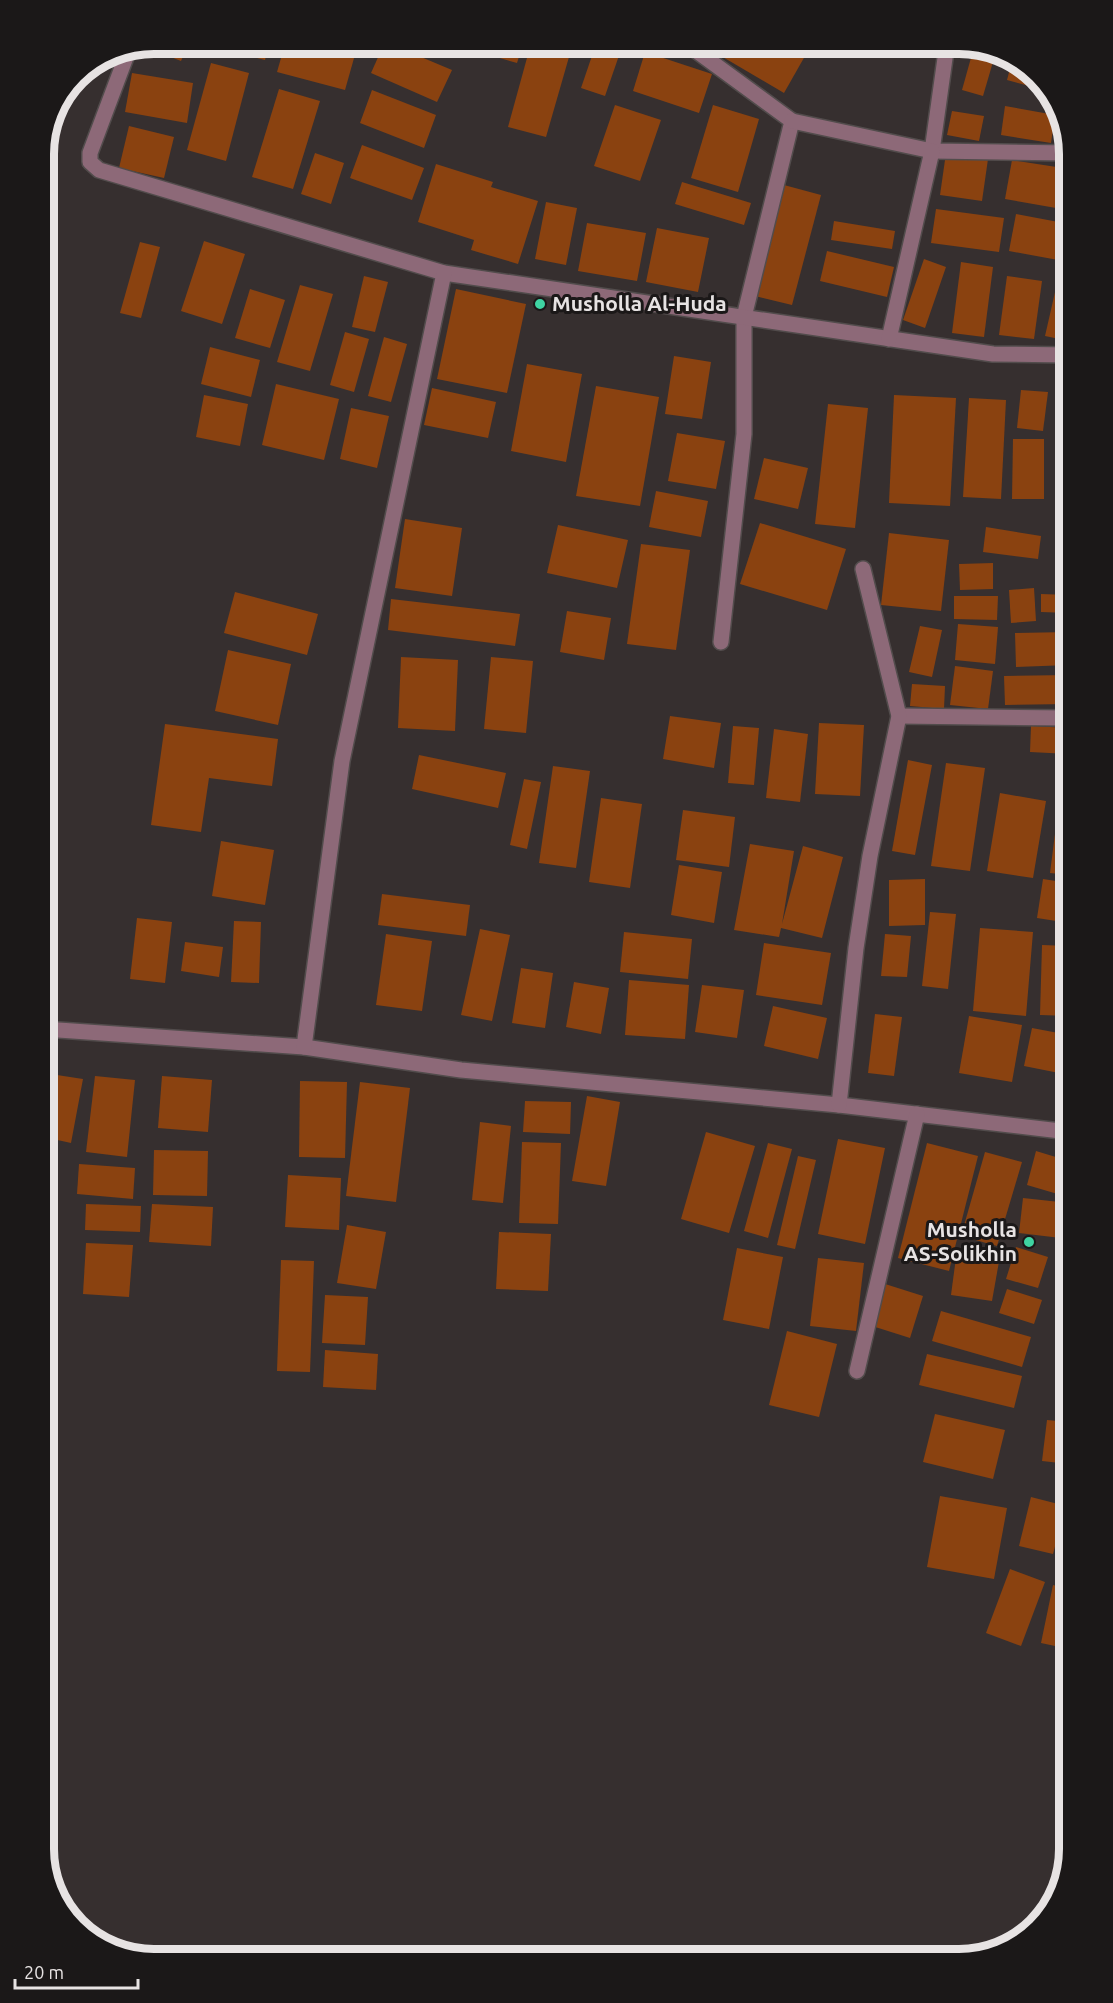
<svg xmlns="http://www.w3.org/2000/svg" width="1113" height="2003" font-family="Ubuntu,sans-serif">
  <style>
    .building { fill: #8a4210 }
    .lines { fill: none; stroke-linecap: round; stroke-linejoin: round }
    .minor-casing { stroke: #524c4c; stroke-width: 18 }
    .minor { stroke: #8d6978; stroke-width: 15 }
    .poi-dot { fill: #3fd4a2; stroke: #1b1818; stroke-width: 2 }
    .labels { text-anchor: middle; stroke-width: 6; stroke-linejoin: round; paint-order: stroke }
    .poi-label { font-size: 21px; font-weight: bold; fill: #e7e3e3; stroke: #1b1818; text-anchor: start }
    .rim { fill: none; stroke: #e7e3e3; stroke-width: 8 }
  </style>
  <rect width="100%" height="100%" fill="#362f2f"/>
  <g class="building">
    <path d="M154,44H184L188,45L181,61L143,46Z"/>
    <path d="M209,44H269L265,60L208,46Z"/>
    <path d="M285,44H358L345,90L277,72Z"/>
    <path d="M384,44H390L452,70L437,102L371,73Z"/>
    <path d="M470,44H523L517,63L469,49Z"/>
    <path d="M547,44H567L564,50Z"/>
    <path d="M596,44H623L605,96L581,88Z"/>
    <path d="M721,44H783L805,56L784,93L716,53Z"/>
    <path d="M530,47L569,57L546,137L508,127Z"/>
    <path d="M974,47L995,55L983,96L962,90Z"/>
    <path d="M645,52L712,74L699,113L633,91Z"/>
    <path d="M1012,61L1026,66L1044,90L1007,80Z"/>
    <path d="M211,63L249,73L226,161L187,150Z"/>
    <path d="M132,73L193,83L187,123L125,112Z"/>
    <path d="M279,89L320,101L293,189L252,177Z"/>
    <path d="M372,90L436,115L424,148L360,123Z"/>
    <path d="M615,105L661,120L640,181L594,166Z"/>
    <path d="M713,105L759,119L738,192L691,178Z"/>
    <path d="M1005,106L1055,115L1051,143L1001,135Z"/>
    <path d="M952,111L984,116L979,141L947,135Z"/>
    <path d="M129,126L174,137L164,178L119,168Z"/>
    <path d="M362,145L424,168L412,200L350,178Z"/>
    <path d="M315,153L344,163L331,204L301,194Z"/>
    <path d="M946,153L988,159L982,201L940,195Z"/>
    <path d="M1012,160L1063,168L1056,208L1005,199Z"/>
    <path d="M436,164L493,182L491,187L538,201L518,264L471,250L474,240L418,222Z"/>
    <path d="M682,182L751,203L744,225L675,204Z"/>
    <path d="M784,185L821,195L792,305L755,296Z"/>
    <path d="M546,202L577,208L566,265L535,259Z"/>
    <path d="M936,209L1004,218L999,252L931,243Z"/>
    <path d="M1016,214L1069,224V262L1009,251Z"/>
    <path d="M834,221L895,231L892,249L831,240Z"/>
    <path d="M587,223L646,233L637,281L578,271Z"/>
    <path d="M657,228L709,238L698,292L646,282Z"/>
    <path d="M204,241L245,254L222,324L181,311Z"/>
    <path d="M140,242L160,247L141,318L120,313Z"/>
    <path d="M827,251L894,267L887,297L820,281Z"/>
    <path d="M924,259L946,267L925,328L903,320Z"/>
    <path d="M961,262L993,267L984,337L952,333Z"/>
    <path d="M364,276L388,282L375,332L352,327Z"/>
    <path d="M1007,276L1042,281L1034,339L999,335Z"/>
    <path d="M1058,279L1069,282V341L1045,336Z"/>
    <path d="M300,285L333,294L310,371L277,362Z"/>
    <path d="M250,289L285,300L270,348L235,338Z"/>
    <path d="M456,289L526,304L507,393L437,379Z"/>
    <path d="M345,332L369,339L354,392L330,385Z"/>
    <path d="M384,337L407,344L391,402L368,396Z"/>
    <path d="M210,347L260,360L251,397L201,384Z"/>
    <path d="M674,356L711,362L702,419L665,414Z"/>
    <path d="M527,364L582,374L566,462L511,451Z"/>
    <path d="M276,384L339,399L324,460L262,445Z"/>
    <path d="M596,386L659,397L640,506L576,496Z"/>
    <path d="M432,388L496,402L488,438L424,425Z"/>
    <path d="M1021,390L1048,392L1043,431L1017,428Z"/>
    <path d="M1064,394H1069V445H1061Z"/>
    <path d="M204,395L248,404L240,446L196,437Z"/>
    <path d="M894,395L956,398L950,506L889,503Z"/>
    <path d="M969,398L1006,400L1001,499L963,497Z"/>
    <path d="M828,404L868,408L855,528L815,524Z"/>
    <path d="M351,408L389,416L377,468L340,459Z"/>
    <path d="M677,433L725,441L716,489L668,481Z"/>
    <path d="M1013,439H1044V499H1012Z"/>
    <path d="M764,458L808,468L798,509L754,499Z"/>
    <path d="M656,491L708,501L701,537L649,527Z"/>
    <path d="M1063,507H1069V539L1059,538Z"/>
    <path d="M405,519L462,528L452,596L395,588Z"/>
    <path d="M760,523L846,549L827,610L740,584Z"/>
    <path d="M558,525L628,540L617,588L547,573Z"/>
    <path d="M986,527L1041,536L1038,559L983,552Z"/>
    <path d="M889,533L949,540L941,611L881,605Z"/>
    <path d="M641,544L690,550L676,650L627,644Z"/>
    <path d="M1060,556L1069,557V587L1059,586Z"/>
    <path d="M993,563V589L960,590L959,564Z"/>
    <path d="M1034,588L1036,621L1011,623L1009,590Z"/>
    <path d="M235,592L318,614L307,655L224,633Z"/>
    <path d="M1041,594L1069,595V613L1041,612Z"/>
    <path d="M954,596H998L997,620L954,619Z"/>
    <path d="M391,599L520,614L515,646L388,630Z"/>
    <path d="M567,611L611,618L604,660L560,652Z"/>
    <path d="M958,624L998,627L995,664L955,660Z"/>
    <path d="M920,626L942,630L932,677L909,672Z"/>
    <path d="M1069,632V665L1016,667L1015,633Z"/>
    <path d="M228,650L291,664L278,725L215,711Z"/>
    <path d="M401,657L458,660L455,731L398,728Z"/>
    <path d="M491,657L533,661L526,733L484,729Z"/>
    <path d="M955,666L993,671L988,709L950,705Z"/>
    <path d="M1069,675V704L1005,705L1004,676Z"/>
    <path d="M912,684L945,686L944,709L910,706Z"/>
    <path d="M670,716L721,723L714,768L663,759Z"/>
    <path d="M819,723L864,725L860,796L815,794Z"/>
    <path d="M165,724L278,739L272,786L209,778L201,832L151,825Z"/>
    <path d="M733,726L759,728L754,785L728,783Z"/>
    <path d="M1031,726L1069,728V754L1030,752Z"/>
    <path d="M774,729L808,734L800,802L766,798Z"/>
    <path d="M419,755L506,773L498,808L412,789Z"/>
    <path d="M908,760L932,765L915,855L892,851Z"/>
    <path d="M946,763L985,768L970,871L931,866Z"/>
    <path d="M553,766L590,771L576,868L539,863Z"/>
    <path d="M1063,771L1069,772V875L1050,873Z"/>
    <path d="M524,779L541,782L527,849L510,845Z"/>
    <path d="M1000,793L1046,801L1033,878L987,871Z"/>
    <path d="M601,798L642,804L630,888L589,882Z"/>
    <path d="M683,810L735,817L729,867L676,860Z"/>
    <path d="M221,841L274,850L265,905L212,896Z"/>
    <path d="M750,844L794,851L782,924L803,846L843,857L822,938L781,928L779,937L734,930Z"/>
    <path d="M679,865L722,872L714,923L671,915Z"/>
    <path d="M925,879V925L889,926V880Z"/>
    <path d="M1043,879L1069,883V923L1037,918Z"/>
    <path d="M382,894L470,905L466,936L378,925Z"/>
    <path d="M930,912L956,914L948,989L922,986Z"/>
    <path d="M137,918L172,922L165,983L130,979Z"/>
    <path d="M234,921L261,922L259,983L231,982Z"/>
    <path d="M980,928L1033,932L1026,1016L973,1011Z"/>
    <path d="M480,929L510,935L492,1021L461,1015Z"/>
    <path d="M624,932L692,939L688,979L620,972Z"/>
    <path d="M386,934L432,941L422,1011L376,1005Z"/>
    <path d="M885,934L911,936L907,977L881,976Z"/>
    <path d="M185,942L223,947L219,977L181,971Z"/>
    <path d="M764,943L831,953L822,1005L756,995Z"/>
    <path d="M1042,945L1069,946V1016L1040,1015Z"/>
    <path d="M521,968L553,973L545,1028L512,1023Z"/>
    <path d="M629,980L689,985L685,1039L625,1035Z"/>
    <path d="M574,982L609,988L601,1034L566,1027Z"/>
    <path d="M702,985L744,990L737,1038L695,1032Z"/>
    <path d="M773,1006L827,1018L818,1059L764,1046Z"/>
    <path d="M875,1014L902,1017L894,1076L868,1073Z"/>
    <path d="M969,1016L1022,1025L1012,1082L959,1073Z"/>
    <path d="M1032,1028L1069,1035V1075L1024,1066Z"/>
    <path d="M44,1073L83,1079L71,1143L44,1137Z"/>
    <path d="M95,1076L135,1080L127,1157L86,1152Z"/>
    <path d="M162,1076L212,1080L208,1132L158,1128Z"/>
    <path d="M300,1081L347,1082L345,1158L299,1157Z"/>
    <path d="M360,1082L410,1088L396,1202L346,1196Z"/>
    <path d="M587,1096L620,1102L606,1186L572,1181Z"/>
    <path d="M525,1101L571,1102L570,1134L523,1132Z"/>
    <path d="M480,1122L511,1126L503,1203L472,1200Z"/>
    <path d="M706,1132L755,1146L729,1233L681,1219Z"/>
    <path d="M838,1139L885,1148L865,1244L818,1234Z"/>
    <path d="M522,1142L561,1143L558,1224L519,1223Z"/>
    <path d="M768,1143L792,1149L768,1238L744,1231Z"/>
    <path d="M927,1143L978,1156L949,1271L898,1258Z"/>
    <path d="M154,1150L208,1151L207,1196L153,1195Z"/>
    <path d="M1036,1151L1069,1161L1061,1195L1027,1185Z"/>
    <path d="M985,1152L1022,1162L997,1246L961,1236Z"/>
    <path d="M798,1156L816,1160L795,1249L777,1245Z"/>
    <path d="M79,1164L135,1168L133,1199L77,1194Z"/>
    <path d="M288,1175L341,1178L339,1230L285,1227Z"/>
    <path d="M1023,1198L1069,1203V1239L1019,1233Z"/>
    <path d="M86,1204L141,1206L140,1232L85,1230Z"/>
    <path d="M152,1204L213,1207L211,1246L149,1242Z"/>
    <path d="M347,1225L386,1232L376,1289L337,1283Z"/>
    <path d="M499,1232L551,1234L548,1291L496,1289Z"/>
    <path d="M86,1243L133,1245L129,1297L83,1294Z"/>
    <path d="M1016,1247L1048,1257L1038,1288L1006,1279Z"/>
    <path d="M737,1248L783,1257L769,1329L723,1320Z"/>
    <path d="M957,1250L1000,1256L992,1301L951,1295Z"/>
    <path d="M818,1258L864,1263L856,1331L810,1326Z"/>
    <path d="M281,1260L314,1261L310,1372L277,1371Z"/>
    <path d="M882,1283L923,1296L910,1338L869,1325Z"/>
    <path d="M1007,1289L1042,1300L1034,1324L999,1313Z"/>
    <path d="M325,1295L368,1297L365,1345L322,1343Z"/>
    <path d="M941,1311L1031,1337L1022,1367L932,1341Z"/>
    <path d="M787,1331L837,1344L819,1417L769,1405Z"/>
    <path d="M325,1350L378,1354L376,1390L323,1387Z"/>
    <path d="M927,1354L1022,1376L1014,1408L919,1385Z"/>
    <path d="M1069,1367V1402L1060,1399Z"/>
    <path d="M935,1414L1005,1430L993,1479L923,1462Z"/>
    <path d="M1047,1420L1069,1422V1464L1042,1461Z"/>
    <path d="M940,1496L1007,1508L994,1579L927,1567Z"/>
    <path d="M1031,1497L1066,1506L1053,1554L1019,1546Z"/>
    <path d="M1010,1569L1045,1582L1021,1646L986,1633Z"/>
    <path d="M1053,1585L1069,1589V1649L1041,1643Z"/>
  </g>
  <g class="lines">
    <g class="minor-casing">
      <g id="minor">
        <path d="M687,44L792,121L744,317V434L721,642"/>
        <path d="M947,44L932,151L1069,153"/>
        <path d="M129,49L90,153V162L99,170L444,273L993,354L1069,355"/>
        <path d="M792,121L932,151L889,339"/>
        <path d="M899,716L1069,718"/>
        <path d="M44,1029L304,1047L461,1070L839,1105L1069,1132"/>
        <path d="M304,1047L342,761L444,273"/>
        <path d="M839,1105L856,948L870,856L899,716L863,569"/>
        <path d="M857,1371L917,1114"/>
      </g>
    </g>
    <use href="#minor" class="minor"/>
  </g>
  <g class="poi-dot">
    <circle cx="540" cy="304" r="6"/>
    <circle cx="1029" cy="1242" r="6"/>
  </g>
  <g class="labels">
    <g class="poi-label">
      <text x="552" y="311">Musholla Al-Huda</text>
      <text x="1017" y="1237" text-anchor="end">Musholla<tspan x="1017" dy="24">AS-Solikhin</tspan></text>
    </g>
  </g>
  <path d="M0 0H1113V2003H0ZM154 54H959A100 100 0 0 1 1059 154V1849A100 100 0 0 1 959 1949H154A100 100 0 0 1 54 1849V154A100 100 0 0 1 154 54Z" fill="#1b1818" fill-rule="evenodd"/>
  <path class="rim" d="M154 54H959A100 100 0 0 1 1059 154V1849A100 100 0 0 1 959 1949H154A100 100 0 0 1 54 1849V154A100 100 0 0 1 154 54Z"/>
  <path d="M15 1979v9h123v-9" fill="none" stroke="#e7e3e3" stroke-width="3"/>
  <text x="24" y="1979" font-size="18" fill="#e7e3e3" stroke="#1b1818" stroke-width="4.5" paint-order="stroke">20 m</text>
</svg>
